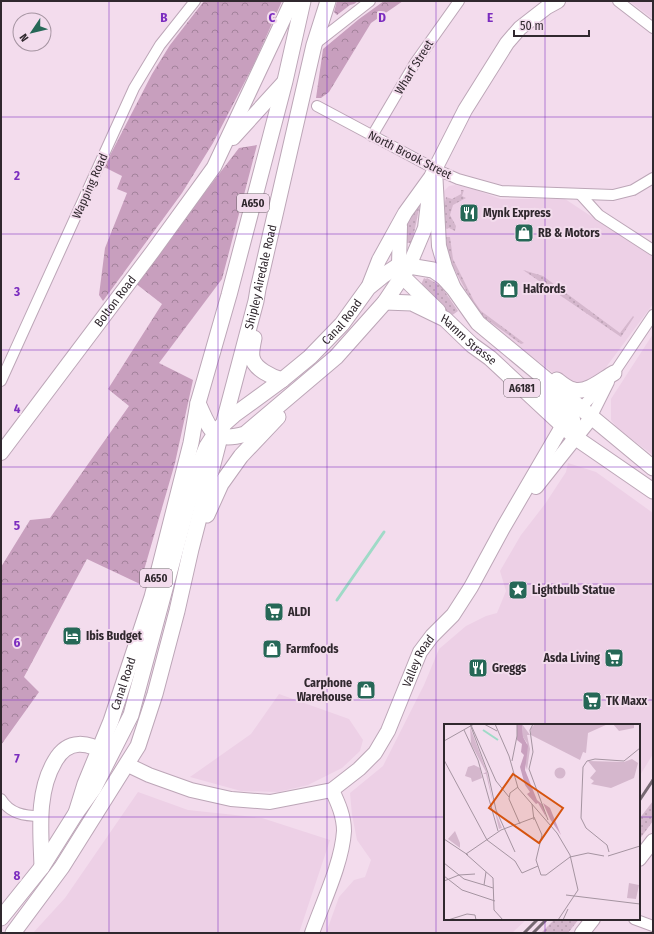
<svg xmlns="http://www.w3.org/2000/svg" width="654" height="934" font-family="'Fira Sans Condensed',sans-serif">
  <style>
    .built { fill: #edd0e6 }
    .grass { fill: url(#grass-dots) }
    .forest { fill: url(#forest-crowns) }
    .lines { fill: none; stroke-linecap: round; stroke-linejoin: round }
    .stream { stroke: #9fdac7; stroke-width: 3 }
    .street-casing { stroke: #bca6b7; stroke-width: 12 }
    .secondary-casing { stroke: #bca6b7; stroke-width: 16 }
    .primary-casing { stroke: #bca6b7; stroke-width: 17 }
    .street { stroke: #fff; stroke-width: 10 }
    .secondary { stroke: #fff; stroke-width: 14 }
    .primary { stroke: #fff; stroke-width: 15 }
    .rail { stroke: #766872; stroke-width: 3 }
    .grid { fill: none; stroke: #7b2cbf; stroke-width: 1; stroke-opacity: 0.55 }
    .labels { text-anchor: middle; stroke-width: 4; stroke-linejoin: round; paint-order: stroke }
    .shield { fill: #f3dced; stroke: #6a5e67; stroke-width: 1 }
    .shield-label { font-size: 11px; font-weight: bold; fill: #30282e }
    .street-label { font-size: 12px; fill: #30282e; stroke: #f3dced }
    .poi-label { font-size: 12px; font-weight: bold; fill: #30282e; stroke: #f3dced; text-anchor: start }
    .inset-river { fill: none; stroke: #9fdac7; stroke-width: 2 }
    .inset-road { fill: none; stroke: #a594a1; stroke-width: 1 }
    .view { fill: #d6540f; fill-opacity: 0.15; stroke: #d6540f; stroke-width: 2 }
    .inset-edge { fill: none; stroke: #30282e; stroke-width: 2 }
    .grid-label { font-size: 13px; text-anchor: middle; font-weight: bold; fill: #7b2cbf; stroke: #f3dced; stroke-width: 4; stroke-linejoin: round; paint-order: stroke }
  </style>
  <defs>
    <pattern id="grass-dots" width="8" height="8" patternUnits="userSpaceOnUse"><rect width="8" height="8" fill="#d5b7cd"/><path d="M2 2h.1M6 6h.1" fill="none" stroke="#b79db0" stroke-width="1.8" stroke-linecap="round"/></pattern>
    <pattern id="forest-crowns" width="20" height="18" patternUnits="userSpaceOnUse"><rect width="20" height="18" fill="#c89fbe"/><path d="M2 6a3 3 0 1 1 6 0M12 15a3 3 0 1 1 6 0" fill="none" stroke="#a3829b"/></pattern>
  </defs>
  <rect width="100%" height="100%" fill="#f3dced"/>
  <g class="built">
    <path d="M629,1H653V19Z"/>
    <path d="M455,185L473,189L501,199H565L653,257V304L598,378L589,384H568L478,316L446,262L441,194L449,186Z"/>
    <path d="M653,334V455L618,429L611,420V399Z"/>
    <path d="M568,463L596,472L653,513V754L639,777V725H445V919H527L512,933H326L339,897L354,880L365,877L371,860L357,840L352,815L350,793L383,766L424,685L439,649L466,626L486,616L497,613L506,591L500,571L521,535L545,504L566,472Z"/>
    <path d="M279,694L349,719L363,740L360,751L342,768L308,785L278,792L241,791L190,777L251,734Z"/>
    <path d="M138,792L188,810L262,818L330,840L299,933H33L65,898Z"/>
  </g>
  <g class="grass">
    <path d="M461,190H464L462,196L466,198L453,205L450,215L456,226L455,231L449,228L447,229L445,228L444,207L446,197L452,199L461,194Z"/>
    <path d="M415,202L420,204L412,243H405V226Z"/>
    <path d="M445,237H450L453,259L474,301L481,311L524,343L521,344L482,316L475,307L451,263L448,253Z"/>
    <path d="M523,270L543,276L620,333L633,316L634,317L621,337Z"/>
    <path d="M424,278L426,279L427,278L441,286L458,311L451,316L419,289Z"/>
    <path d="M653,801V821L639,840V819Z"/>
    <path d="M555,919H579L568,933H541Z"/>
  </g>
  <g class="forest">
    <path d="M204,1H282L254,64L213,143L182,193L103,301L99,295L105,248L127,193L117,189L122,176L104,167L152,74L170,45Z"/>
    <path d="M337,1H358L354,4L350,5L337,15L334,12Z"/>
    <path d="M384,1H403L371,23L329,92L321,98H316L323,49L359,19Z"/>
    <path d="M257,145L222,279L159,363L193,380L175,463L140,584L87,559L24,677L39,692L1,745V567L30,520L50,518L129,406L108,389L162,304L135,283L239,148Z"/>
  </g>
  <g class="lines">
    <path class="stream" d="M337,600L384,532"/>
    <g class="street-casing">
      <g id="street">
        <path d="M618,1L653,28"/>
        <path d="M315,44L370,1"/>
        <path d="M317,106L435,169L458,179L501,191L613,195L633,190L653,178"/>
        <path d="M372,136L415,63L459,1"/>
        <path d="M580,194L599,215L653,250"/>
        <path d="M1,381L134,88L160,45L195,1"/>
        <path d="M580,409L614,373L653,315"/>
        <path d="M591,418L609,382"/>
        <path d="M1,799C10,814 25,816 40,816"/>
        <path d="M634,919L653,926"/>
      </g>
    </g>
    <g class="secondary-casing">
      <g id="secondary">
        <path d="M233,138L285,81"/>
        <path d="M435,169L439,246L445,267L453,286"/>
        <path d="M399,265L400,226"/>
        <path d="M409,266L425,228L430,186"/>
        <path d="M368,288L379,260L405,213L431,177L465,110L507,43L520,28L547,7L558,1"/>
        <path id="s1" d="M1,453L153,251L214,167L292,1"/>
        <path d="M536,487L591,418"/>
        <path id="s2" d="M128,765L149,775L191,790L231,799L270,802L332,790L359,769L375,753L388,731L420,652L432,636L453,615L471,587L503,528L563,425L570,419"/>
        <path d="M639,859L653,841"/>
        <path d="M312,933C323,902 342,863 344,831C344,816 338,803 332,790"/>
        <path d="M582,933L593,919"/>
      </g>
    </g>
    <g class="primary-casing">
      <g id="primary">
        <path d="M399,266L402,276L438,311"/>
        <path id="s3" d="M385,302L412,303L445,319L472,345L490,358L576,438L653,491"/>
        <path d="M254,338C253,343 251,352 252,357C254,369 272,377 282,380"/>
        <path d="M557,380C562,384 568,389 574,390C588,393 603,379 614,373"/>
        <path d="M538,386L572,417L576,438"/>
        <path d="M198,403C210,429 212,444 245,434L336,357L385,302L409,266"/>
        <path d="M207,515L221,484L241,456L278,417"/>
        <path id="s4" d="M76,813L94,788L131,715L197,470L207,446L218,429L234,415L282,380L310,357L342,324L368,288L384,275L399,265L409,266L433,270L443,277L454,289L478,323L653,468"/>
        <path d="M42,867C41,832 36,793 55,761C68,738 88,742 108,754"/>
        <path id="s5" d="M1,918L42,867L76,813L85,784L111,721L152,597L191,443L198,403L229,295L255,196L285,81L303,1"/>
        <path id="s6" d="M13,933L62,867L138,746L155,694L177,611L191,549L220,437L256,301L258,289L314,45L328,1"/>
      </g>
    </g>
    <use href="#street" class="street"/>
    <use href="#secondary" class="secondary"/>
    <use href="#primary" class="primary"/>
    <g class="rail">
      <path d="M639,801L653,780"/>
      <path d="M524,933L538,919"/>
      <path d="M533,933L547,919"/>
    </g>
  </g>
  <path class="grid" d="M109,1V933M218,1V933M327,1V933M436,1V933M545,1V725M1,117H653M1,234H653M1,350H653M1,467H653M1,584H653M1,700H653M1,817H445M639,817H653M545,919V933"/>
  <defs>
    <g id="restaurant-square" transform="scale(1)"><rect x="-9" y="-9" width="18" height="18" rx="4" fill="#266857" stroke="#f3dced"/><path d="M-5-6h1v4h1v-4h1v4h1v-4h1v5L-1.5 .5V6h-2V.5L-5-1ZM5-6V6H3V1.5H1.5Q1.5-4 5-6Z" fill="#fff"/></g>
    <g id="shop-square" transform="scale(1)"><rect x="-9" y="-9" width="18" height="18" rx="4" fill="#266857" stroke="#f3dced"/><path d="M-5-2.5h2.3a2.7 3.5 0 0 1 5.4 0H5L5.5 6h-11ZM-1.5-2.5h3a1.5 2.3 0 0 0-3 0Z" fill="#fff"/></g>
    <g id="sight-square" transform="scale(1)"><rect x="-9" y="-9" width="18" height="18" rx="4" fill="#266857" stroke="#f3dced"/><path d="M0-6L1.8-2.2L6-1.7L2.9 1.2L3.7 5.4L0 3.3L-3.7 5.4L-2.9 1.2L-6-1.7L-1.8-2.2Z" fill="#fff"/></g>
    <g id="supermarket-square" transform="scale(1)"><rect x="-9" y="-9" width="18" height="18" rx="4" fill="#266857" stroke="#f3dced"/><path d="M-6-5.5h2.5l.6 2H6L4.5 2H-2.5L-4.4-4H-6ZM-1.5 3.2a1.3 1.3 0 1 0 .1 0ZM3 3.2a1.3 1.3 0 1 0 .1 0Z" fill="#fff"/></g>
    <g id="hotel-square" transform="scale(1)"><rect x="-9" y="-9" width="18" height="18" rx="4" fill="#266857" stroke="#f3dced"/><path d="M-6-4.5h1.5V1H6V5H4.5V3h-9V5H-6ZM-4 0a1.8 1.8 0 1 1 3.6 0ZM.5 0V-2.5h3Q6-2.5 6 0Z" fill="#fff"/></g>
  </defs>
  <g fill-rule="evenodd">
    <use href="#restaurant-square" x="469" y="213"/>
    <use href="#shop-square" x="524" y="233"/>
    <use href="#shop-square" x="509" y="289"/>
    <use href="#sight-square" x="518" y="590"/>
    <use href="#supermarket-square" x="274" y="612"/>
    <use href="#hotel-square" x="72" y="636"/>
    <use href="#shop-square" x="272" y="649"/>
    <use href="#supermarket-square" x="614" y="658"/>
    <use href="#restaurant-square" x="478" y="668"/>
    <use href="#shop-square" x="366" y="690"/>
    <use href="#supermarket-square" x="592" y="701"/>
  </g>
  <g class="labels">
    <g class="shield">
      <rect x="237" y="194" width="32" height="18" rx="3"/>
      <rect x="504" y="379" width="36" height="18" rx="3"/>
      <rect x="140" y="569" width="32" height="18" rx="3"/>
    </g>
    <g class="shield-label">
      <text x="253" y="207">A650</text>
      <text x="522" y="392">A6181</text>
      <text x="156" y="582">A650</text>
    </g>
    <g class="street-label">
      <text transform="translate(414 67) rotate(-58)" y="4">Wharf Street</text>
      <text transform="translate(410 155) rotate(27)" y="4">North Brook Street</text>
      <text transform="translate(90 186) rotate(-66)" y="4">Wapping Road</text>
      <text dy="4" stroke="none"><textPath href="#s6" startOffset="710">Shipley Airedale Road</textPath></text>
      <text dy="4" stroke="none"><textPath href="#s1" startOffset="190">Bolton Road</textPath></text>
      <text dy="4" stroke="none"><textPath href="#s4" startOffset="577">Canal Road</textPath></text>
      <text dy="4" stroke="none"><textPath href="#s3" startOffset="95">Hamm Strasse</textPath></text>
      <text dy="4" stroke="none"><textPath href="#s2" startOffset="370">Valley Road</textPath></text>
      <text dy="4" stroke="none"><textPath href="#s5" startOffset="267">Canal Road</textPath></text>
    </g>
    <g class="poi-label">
      <text x="483" y="217">Mynk Express</text>
      <text x="538" y="237">RB &amp; Motors</text>
      <text x="523" y="293">Halfords</text>
      <text x="532" y="594">Lightbulb Statue</text>
      <text x="288" y="616">ALDI</text>
      <text x="86" y="640">Ibis Budget</text>
      <text x="286" y="653">Farmfoods</text>
      <text x="600" y="662" text-anchor="end">Asda Living</text>
      <text x="492" y="672">Greggs</text>
      <text x="352" y="687" text-anchor="end">Carphone<tspan x="352" dy="14">Warehouse</tspan></text>
      <text x="606" y="705">TK Maxx</text>
    </g>
  </g>
  <g transform="translate(444 724)">
    <rect width="196" height="196" fill="#f3dced"/>
    <path d="M78,0L86,11H83L86,25L83,46L81,39L83,19L79,13ZM169,0H190V4L175,7ZM26,3L43,48L50,84L58,104L55,105L42,50H39L42,48L27,20Z" fill="#d5b7cd"/>
    <path d="M73,0H78L79,13L84,22L81,46L93,76L99,81L102,93L94,79L92,80L83,70L86,68L81,61L76,43L80,31L77,28L78,20L73,16ZM99,79L106,84L117,111L106,95Z" fill="#c89fbe"/>
    <path d="M188,35L194,39L190,54L167,64L147,60L150,57L146,54L152,47L144,37L180,38Z" fill="#d5b7cd"/>
    <path d="M91,0H164L144,9L142,29L139,28L136,36L87,11V4ZM11,107L16,119V124L4,115ZM185,159L195,161L192,175L183,174Z" fill="#d5b7cd"/>
    <path d="M96,0L112,4L111,9L100,7V4L96,9H90L89,5ZM30,41L36,44L38,54L28,58L27,54L21,52L24,43ZM110.5 49a5.5 5.5 0 1 1 11 0a5.5 5.5 0 1 1-11 0Z" fill="#d5b7cd"/>
    <path class="inset-river" d="M39,6L54,16"/>
    <path class="inset-road" d="M26,0L44,49L52,86L71,128M40,0L53,7M51,0L65,32L74,64L113,109L126,131L134,166L114,196M89,0L86,6L89,28L85,45L104,96M27,1L52,57L65,73M20,6L34,36L54,107M0,17L30,0M0,36L43,116M68,37L73,12V0M74,63L66,69L65,75L76,100M88,80L90,96M90,93L98,111L92,136L94,142M0,115L24,131M43,116L71,137L78,149L94,142M165,128L163,121L142,104L137,94L139,43L143,37L151,35L180,37L196,24M22,130L49,154L50,186L59,196M22,130L57,106L89,94M164,132L196,122M126,133L144,129L160,132M0,139L20,155L40,161M94,142L97,151H102L126,133M42,148L40,161L49,164M0,152L18,166L51,177M0,157L15,151L31,150M122,171L196,180M4,196L23,190L31,191L32,196M119,196L124,185"/>
    <path class="view" d="M69,50L119,84L95,119L45,84Z"/>
    <rect width="196" height="196" class="inset-edge"/>
  </g>
  <g class="grid-label">
    <text x="164" y="22">B</text>
    <text x="272" y="22">C</text>
    <text x="382" y="22">D</text>
    <text x="490" y="22">E</text>
    <text x="17" y="180">2</text>
    <text x="17" y="296">3</text>
    <text x="17" y="413">4</text>
    <text x="17" y="530">5</text>
    <text x="17" y="647">6</text>
    <text x="17" y="763">7</text>
    <text x="17" y="880">8</text>
  </g>
  <rect width="654" height="934" fill="none" stroke="#30282e" stroke-width="4"/>
  <g transform="translate(32 32) rotate(235)"><circle r="19" fill="#f3dced" stroke="#a594a1"/>
  <path d="M0-3L7 15L0 10L-7 15Z" fill="#266857"/>
  <text y="-6" font-size="11" font-weight="bold" text-anchor="middle" fill="#30282e">N</text>
  </g>
  <path d="M514 30v6h75v-6" fill="none" stroke="#30282e" stroke-width="2"/>
  <text x="520" y="30" font-size="12" fill="#30282e" stroke="#f3dced" stroke-width="3" paint-order="stroke">50 m</text>
</svg>
